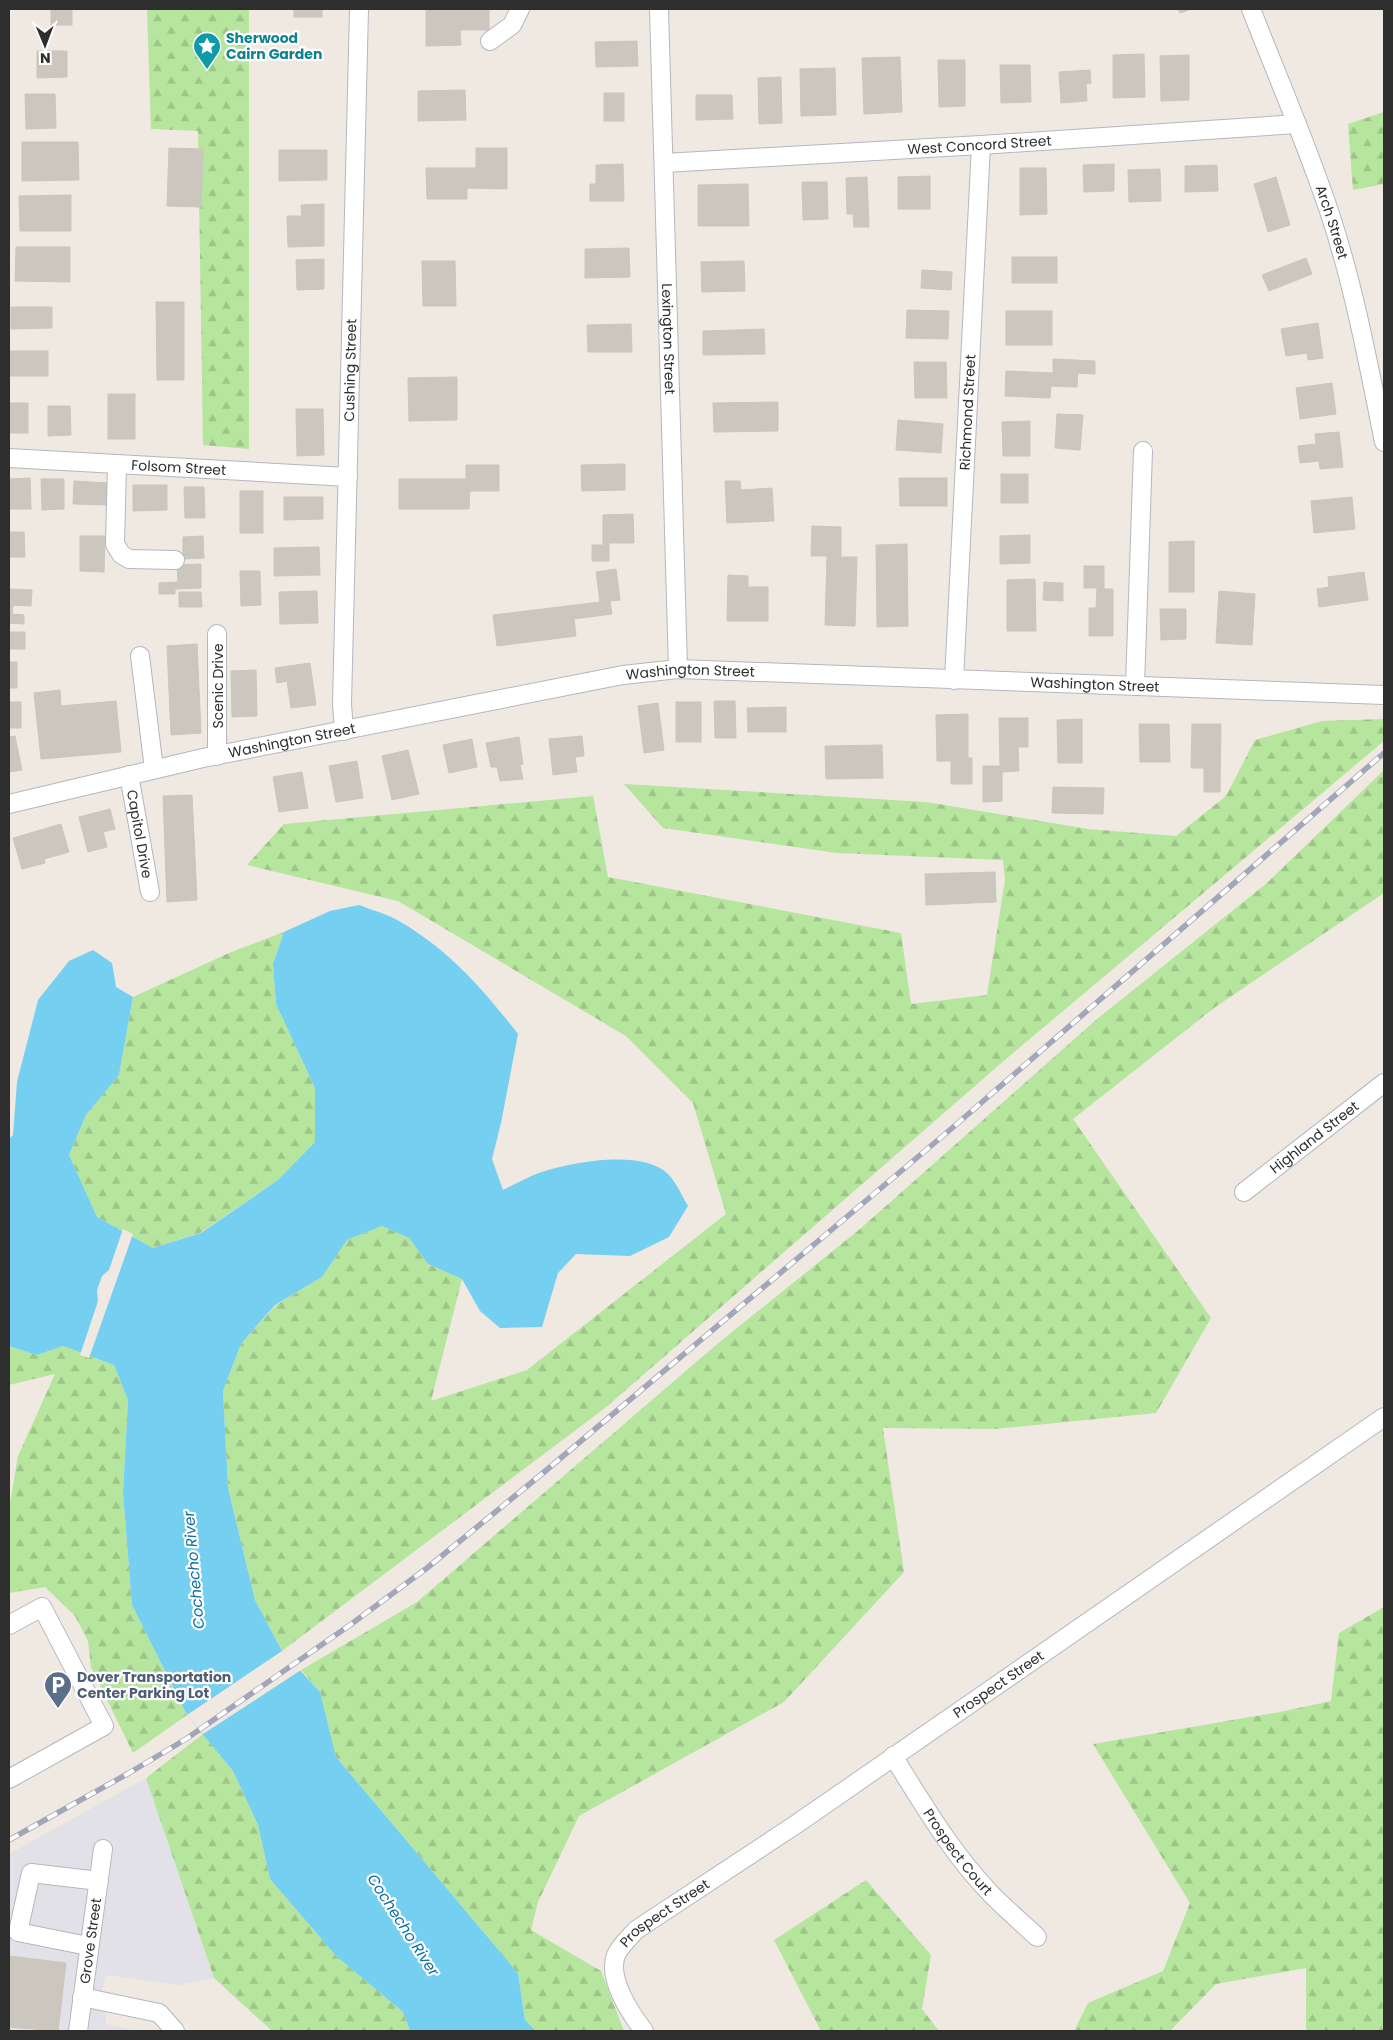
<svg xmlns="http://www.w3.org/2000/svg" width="1393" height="2040" font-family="Poppins,sans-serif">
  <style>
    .industrial { fill: #e3e1e8 }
    .forest { fill: url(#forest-firs) }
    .water { fill: #75cff0 }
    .pier { fill: #efe9e1 }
    .building { fill: #cbc7bf; stroke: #cbc5ba }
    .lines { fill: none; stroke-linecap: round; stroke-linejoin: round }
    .minor-casing { stroke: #b4b7c1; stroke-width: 20 }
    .minor { stroke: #fff; stroke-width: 18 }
    .rail-casing { stroke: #a3a6b8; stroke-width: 5.5 }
    .rail { stroke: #fff; stroke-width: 4; stroke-dasharray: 11; stroke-linecap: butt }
    .labels { text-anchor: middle; stroke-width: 4.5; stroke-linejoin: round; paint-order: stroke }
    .culture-label { font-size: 14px; font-weight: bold; fill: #0d838f; stroke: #fff; text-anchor: start }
    .street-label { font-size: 14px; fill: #2e2e2e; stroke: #fff }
    .service-label { font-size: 14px; font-weight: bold; fill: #4e5e75; stroke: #fff; text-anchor: start }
    .water-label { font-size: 15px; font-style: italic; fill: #0d6fa3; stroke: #fff }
  </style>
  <defs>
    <pattern id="forest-firs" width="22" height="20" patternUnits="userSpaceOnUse" patternTransform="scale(1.25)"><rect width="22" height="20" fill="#b6e59e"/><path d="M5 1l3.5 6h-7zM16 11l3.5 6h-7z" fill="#9dc588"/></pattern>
  </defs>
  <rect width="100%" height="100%" fill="#efe9e1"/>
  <path class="industrial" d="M146,1778L214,1978L179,1985L106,1975L97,2010L107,2012L105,2024L138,2031H9V1854Z"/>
  <g class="forest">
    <path d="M147,9H249V449L203,445L198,131L151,129Z"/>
    <path d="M1384,112V184L1353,190L1348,124Z"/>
    <path d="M1384,719V741L1006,1059L605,1408L282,1651L255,1600L228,1488L223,1391L241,1344L276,1305L322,1277L347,1240L382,1226L409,1238L428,1264L462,1279L431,1401L527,1370L726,1214L693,1103L626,1036L398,901L247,865L284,824L593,796L608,877L901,933L911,1004L987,995L1005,880L1003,860L837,853L663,828L624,784L926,802L1088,829L1176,836L1226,796L1255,740L1322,721Z"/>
    <path d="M1384,770V893L1214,1008L1073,1119L1211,1318L1156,1413L995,1429L883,1428L904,1572L784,1702L579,1816L538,1902L531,1930L601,1971L624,2031H536L525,2020L518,1973L336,1757L320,1692L301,1670L417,1602L716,1345L860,1229L1097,1019L1267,883Z"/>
    <path d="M284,932L273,964L276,1004L315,1088V1142L278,1180L200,1233L153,1248L97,1217L69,1155L86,1115L119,1075L133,997L229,953Z"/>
    <path d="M9,1346L37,1355L63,1346L114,1365L128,1400L123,1493L132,1605L187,1715L133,1753L91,1667L88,1641L75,1616L45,1587L9,1593V1509L18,1456L55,1374L9,1385Z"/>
    <path d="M1384,1607V2031H1306V1968L1216,1984L1170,2031H1074L1088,2003L1163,1971L1190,1903L1093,1744L1280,1712L1331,1701L1339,1633Z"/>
    <path d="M203,1734L233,1771L258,1825L270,1879L336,1956L403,2012L410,2031H272L214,1978L146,1778Z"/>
    <path d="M866,1880L931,1955L922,2009L939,2031H821L774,1940Z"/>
  </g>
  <path class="water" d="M359,905C372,910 387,914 399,921C449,950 483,989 518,1034L501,1123L492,1159L503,1190C516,1184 531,1175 545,1171C575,1162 643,1149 668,1174C676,1182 682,1196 688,1206L669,1237L630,1256L576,1254L558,1273L542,1327L500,1328L480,1311L462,1279L428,1264L409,1238L382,1226L347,1240L322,1277L275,1305L241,1344L223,1391L228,1488L255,1600L282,1651L320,1692L336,1757L518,1973L525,2020L536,2031H410L403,2012L336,1956L270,1879L258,1825L233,1771L187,1715L132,1605L123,1493L128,1400L114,1365L63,1346L37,1355L9,1346V1139L13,1135L17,1082L38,1000L69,961L93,950L112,963L116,987L133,997L119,1075L86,1115L69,1155L97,1217L153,1248L201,1233L278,1180L315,1142V1088L276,1004L273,964L284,932L330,911Z"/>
  <g class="pier">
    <path d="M123,1229L133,1234L89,1358L80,1355L98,1301L97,1290L102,1276L109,1270Z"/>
    <path d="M282,1651L301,1670L203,1734L187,1715Z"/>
  </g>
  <g class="building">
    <rect x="51" y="9" width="21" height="16"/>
    <path d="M276,9H322V17H294V9Z"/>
    <path d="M426,9H489V30H460L461,45L426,46Z"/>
    <path d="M1178,9H1191L1180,13Z"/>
    <path d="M637,41L638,66L596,67L595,42Z"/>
    <path d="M37,51H67V77L37,78Z"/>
    <path d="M1144,54L1145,97L1113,98V55Z"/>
    <path d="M1189,55V100L1161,101L1160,56Z"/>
    <path d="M900,57L902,112L864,114L862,58Z"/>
    <path d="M938,60H965V106L939,107Z"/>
    <path d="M1000,65H1030L1031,102L1001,103Z"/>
    <path d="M835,68L836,115L801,116L800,69Z"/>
    <path d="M1090,70L1091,83L1086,84L1087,101L1061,103L1059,72Z"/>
    <path d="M781,77L782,123L759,124L758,78Z"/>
    <path d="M465,90L466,120L418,121V91Z"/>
    <rect x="604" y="93" width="20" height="28"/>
    <path d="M25,94H55L56,128L26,129Z"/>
    <path d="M696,95H732L733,119L696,120Z"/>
    <path d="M22,142H78L79,180L22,181Z"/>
    <path d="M169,148L203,149L201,207L167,206Z"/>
    <path d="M476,148H507V189L467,188V199H427L426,168H476Z"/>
    <path d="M279,150H327V180L279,181Z"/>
    <path d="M623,164L624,201H590V184H596V165Z"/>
    <path d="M1114,164V191L1084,192L1083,165Z"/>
    <path d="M1217,165L1218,191L1185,192V166Z"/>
    <path d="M1020,168H1046L1047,214L1020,215Z"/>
    <path d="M1160,169L1161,201L1129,202L1128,170Z"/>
    <path d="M930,176V209H898V177Z"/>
    <path d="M867,177L869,227H854L853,214H847L846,178Z"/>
    <path d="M1276,177L1290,225L1268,232L1254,184Z"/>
    <path d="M802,182H827L828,219L803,220Z"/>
    <path d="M748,184L749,226H698V185Z"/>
    <path d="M71,195V231H20L19,196Z"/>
    <path d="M324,204V246L288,247L287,216H302L301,205Z"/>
    <path d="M16,247H70V282L15,281Z"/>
    <path d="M629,248L630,277L585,278V249Z"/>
    <rect x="1012" y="257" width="45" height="26"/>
    <path d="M1306,258L1312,274L1269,291L1262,275Z"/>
    <path d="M324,259V289L297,290L296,260Z"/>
    <path d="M422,261H455L456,306H423Z"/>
    <path d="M744,261L745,291L702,292L701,262Z"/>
    <path d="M922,270L952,272L951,290L921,288Z"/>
    <path d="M156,302H184V380H157Z"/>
    <path d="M11,307H52V328L11,329Z"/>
    <path d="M907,310L949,311L948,339L906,338Z"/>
    <rect x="1006" y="311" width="46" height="34"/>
    <path d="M1318,323L1323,358L1308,360L1307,353L1286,356L1281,329Z"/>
    <path d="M631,324L632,352H588L587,325Z"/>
    <path d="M764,329L765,354L703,355V331Z"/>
    <rect x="9" y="351" width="39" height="25"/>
    <path d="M1053,359L1095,361V374L1078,373L1077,387L1051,386L1050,398L1005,396L1006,371L1053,373Z"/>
    <path d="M914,362H946L947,398H915Z"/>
    <path d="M457,377V420L409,421L408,378Z"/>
    <path d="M1332,383L1336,414L1300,419L1296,388Z"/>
    <rect x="108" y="394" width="27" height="45"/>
    <path d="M778,402V431L714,432L713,403Z"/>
    <rect x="9" y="403" width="19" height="30"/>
    <path d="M48,406H70L71,435L48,436Z"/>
    <path d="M296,409H323L324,455L297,456Z"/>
    <path d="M1057,414L1083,415L1080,450L1055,448Z"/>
    <path d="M898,420L943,424L941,453L896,450Z"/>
    <path d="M1030,421V456H1003L1002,422Z"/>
    <path d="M1339,432L1343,467L1320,469L1319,461L1300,463L1298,446L1316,444L1315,434Z"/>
    <path d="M625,464V490L582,491L581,465Z"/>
    <path d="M466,465H499V491H470L469,509H399V479H466Z"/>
    <rect x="1001" y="474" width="27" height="29"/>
    <path d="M30,478L31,509H9V479Z"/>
    <path d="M899,478H947V506H900Z"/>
    <path d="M41,479H64V509L42,510Z"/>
    <path d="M74,481L108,483L107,505L73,504Z"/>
    <path d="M725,481H740L741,490L772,488L774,521L727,523Z"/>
    <path d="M133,485H167V510L133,511Z"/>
    <path d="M184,487H204L205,518H185Z"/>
    <rect x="240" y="491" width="23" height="42"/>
    <path d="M284,497H323V519L284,520Z"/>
    <path d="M1352,497L1355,529L1314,533L1311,501Z"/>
    <path d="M633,514L634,543H609V561H592V545H603V515Z"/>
    <path d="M812,526L841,527V557H857L855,626L825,625L827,556H811Z"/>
    <path d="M9,532H24L25,557H9Z"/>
    <path d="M1030,535V563L1000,564V536Z"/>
    <path d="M80,536H105L104,572L80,571Z"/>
    <path d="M203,536L204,558L183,559V537Z"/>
    <path d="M1194,541V592H1169V542Z"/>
    <path d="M907,544L908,626L877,627L876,545Z"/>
    <path d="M319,547L320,575L274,576V548Z"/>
    <path d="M201,564V588L175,589V594H159V583L178,582L177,565Z"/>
    <path d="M1084,566H1104V589H1113V636H1089V608H1096L1097,588H1084Z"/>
    <path d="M616,569L620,600L610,601L612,614L574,619L576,636L497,646L493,615L600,602L596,572Z"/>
    <path d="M240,571H260L261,605L241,606Z"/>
    <path d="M1364,572L1368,600L1319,607L1317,589L1329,587L1328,577Z"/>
    <path d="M728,575L748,576V587H768V621H727Z"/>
    <path d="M1035,579L1036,631H1007V580Z"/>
    <path d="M1044,582L1063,583V601L1043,600Z"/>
    <path d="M9,589L32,590L31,606L13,605L12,614L24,615V624L9,623Z"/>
    <path d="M317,591L318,623L280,624L279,592Z"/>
    <path d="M1219,591L1255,594L1252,645L1216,643Z"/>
    <path d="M179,592H201L202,607H179Z"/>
    <path d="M1160,609H1186V639L1161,640Z"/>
    <rect x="9" y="632" width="16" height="17"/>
    <path d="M197,644L201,733L171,735L167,646Z"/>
    <rect x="9" y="662" width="8" height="26"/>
    <path d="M310,663L316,705L291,708L287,681L277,683L275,668Z"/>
    <path d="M256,670L257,716L232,717L231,671Z"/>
    <path d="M60,690L61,706L116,701L121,752L41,759L34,693Z"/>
    <path d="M714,701H735L736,738H715Z"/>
    <rect x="9" y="702" width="12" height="26"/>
    <rect x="676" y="702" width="25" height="40"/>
    <path d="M658,703L664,750L644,753L638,706Z"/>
    <path d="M786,707V732H748L747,708Z"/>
    <path d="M968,714V758H972V784H951V761H937L936,715Z"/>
    <path d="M999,718H1028V747H1018L1019,771L1002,772V801L983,802V766H1000Z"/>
    <path d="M1082,719V763H1058L1057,720Z"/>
    <path d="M1139,724H1169L1170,762H1140Z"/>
    <path d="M1192,724H1221L1220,792H1204V768H1191Z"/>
    <path d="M15,736L22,770L9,772V737Z"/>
    <path d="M582,736L584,756L575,757L577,772L553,775L549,739Z"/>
    <path d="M519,737L523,764L520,765L523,779L500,781L497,767H491L486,743Z"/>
    <path d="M472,739L477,767L449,773L443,745Z"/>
    <path d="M882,745L883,778L826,779L825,746Z"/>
    <path d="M408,750L419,794L392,800L382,756Z"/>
    <path d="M357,761L363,798L336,802L329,766Z"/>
    <path d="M302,772L308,808L279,812L273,777Z"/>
    <path d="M1053,787L1104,788L1103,814L1052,813Z"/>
    <path d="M192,795L197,900L167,902L163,796Z"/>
    <path d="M110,809L115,829L103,832L107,847L88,852L79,817Z"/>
    <path d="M61,824L69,852L44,859L45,863L22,869L13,838Z"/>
    <path d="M995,872L996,902L926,905L925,874Z"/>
    <path d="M9,1956L66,1963L58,2031L9,2027Z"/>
  </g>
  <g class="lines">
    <g class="minor-casing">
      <g id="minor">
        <path id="s1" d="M659,9L678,669"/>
        <path id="s2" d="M1251,9C1278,78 1308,147 1331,217C1355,291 1369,367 1384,442"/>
        <path d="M490,41L512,25L520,9"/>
        <path id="s3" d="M664,163L981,145L1297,124"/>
        <path id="s4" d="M9,458L348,477"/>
        <path d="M117,465L115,544L121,554L129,559L175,560"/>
        <path d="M140,656L154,769"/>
        <path id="s5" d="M954,680L981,145"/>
        <path d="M1135,686L1143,451"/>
        <path id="s6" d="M344,731L342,704L359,9"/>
        <path d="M217,756V634"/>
        <path id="s7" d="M129,775L150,892"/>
        <path id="s8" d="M9,804L203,758L577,684L623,675L678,669L1384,695"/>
        <path id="s9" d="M1244,1192L1384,1083"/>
        <path d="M9,1625L42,1607L104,1726L9,1779"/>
        <path id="s10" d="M893,1756C923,1804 952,1854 992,1895C1006,1909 1022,1923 1037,1937"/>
        <path d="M88,1946L18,1932L31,1873L99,1881"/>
        <path d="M82,1997L159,2013L175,2031"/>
        <path id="s11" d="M78,2031L103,1849"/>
        <path id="s12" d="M644,2031C631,2014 607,1979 616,1955C620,1946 630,1937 636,1930L798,1823L1384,1417"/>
      </g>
    </g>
    <use href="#minor" class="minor"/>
    <g class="rail-casing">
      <path id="rail" d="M9,1840L129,1773L186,1739L350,1625L427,1568L543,1473L951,1129L1384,753"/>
    </g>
    <use href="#rail" class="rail"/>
  </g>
  <defs>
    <g id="sight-pin" transform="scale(1.4375)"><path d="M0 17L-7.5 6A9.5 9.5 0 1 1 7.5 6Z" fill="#0f9aa8" stroke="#fff"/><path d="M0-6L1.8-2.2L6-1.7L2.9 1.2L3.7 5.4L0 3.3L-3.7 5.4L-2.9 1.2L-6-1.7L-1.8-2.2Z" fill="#fff"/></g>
    <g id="parking-pin" transform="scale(1.4375)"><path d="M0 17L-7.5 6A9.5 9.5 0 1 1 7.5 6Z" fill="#5c6f8a" stroke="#fff"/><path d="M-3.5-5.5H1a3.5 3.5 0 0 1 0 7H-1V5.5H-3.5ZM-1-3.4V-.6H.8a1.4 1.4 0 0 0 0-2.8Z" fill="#fff"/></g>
  </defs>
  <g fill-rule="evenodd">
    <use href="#sight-pin" x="207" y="46"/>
    <use href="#parking-pin" x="58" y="1685"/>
  </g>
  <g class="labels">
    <g class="culture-label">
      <text x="226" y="43">Sherwood<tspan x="226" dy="16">Cairn Garden</tspan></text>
    </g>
    <g class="street-label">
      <text dy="5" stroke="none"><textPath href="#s3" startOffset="316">West Concord Street</textPath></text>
      <text dy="5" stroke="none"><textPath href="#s2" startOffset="228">Arch Street</textPath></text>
      <text dy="5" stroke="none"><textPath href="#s1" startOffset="330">Lexington Street</textPath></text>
      <text dy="5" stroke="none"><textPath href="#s6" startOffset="361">Cushing Street</textPath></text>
      <text dy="5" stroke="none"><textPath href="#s5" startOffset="268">Richmond Street</textPath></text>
      <text dy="5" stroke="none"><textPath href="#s4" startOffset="170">Folsom Street</textPath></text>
      <text dy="5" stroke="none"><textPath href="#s8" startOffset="695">Washington Street</textPath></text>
      <text dy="5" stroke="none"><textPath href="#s8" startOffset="1100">Washington Street</textPath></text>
      <text transform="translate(218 686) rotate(-90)" y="5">Scenic Drive</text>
      <text dy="5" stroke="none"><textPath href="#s8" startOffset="290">Washington Street</textPath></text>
      <text dy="5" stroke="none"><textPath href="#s7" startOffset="60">Capitol Drive</textPath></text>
      <text dy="5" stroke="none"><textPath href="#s9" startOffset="89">Highland Street</textPath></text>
      <text dy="5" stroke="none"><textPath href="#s12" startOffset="554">Prospect Street</textPath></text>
      <text dy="5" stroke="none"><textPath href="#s10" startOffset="116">Prospect Court</textPath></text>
      <text dy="5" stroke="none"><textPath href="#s12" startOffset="149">Prospect Street</textPath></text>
      <text dy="5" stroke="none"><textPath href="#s11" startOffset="91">Grove Street</textPath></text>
    </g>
    <g class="service-label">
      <text x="77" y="1682">Dover Transportation<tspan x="77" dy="16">Center Parking Lot</tspan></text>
    </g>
    <g class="water-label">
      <text transform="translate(194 1570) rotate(-95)" y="5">Cochecho River</text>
      <text transform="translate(403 1925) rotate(57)" y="5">Cochecho River</text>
    </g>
  </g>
  <rect width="1393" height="2040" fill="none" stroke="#2e2e2e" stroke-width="20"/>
  <g transform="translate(45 45) rotate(179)" stroke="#ffffff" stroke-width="4" paint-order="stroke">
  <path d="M0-4L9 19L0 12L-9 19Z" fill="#2e2e2e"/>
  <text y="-8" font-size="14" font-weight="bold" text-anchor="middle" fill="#2e2e2e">N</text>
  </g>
</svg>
